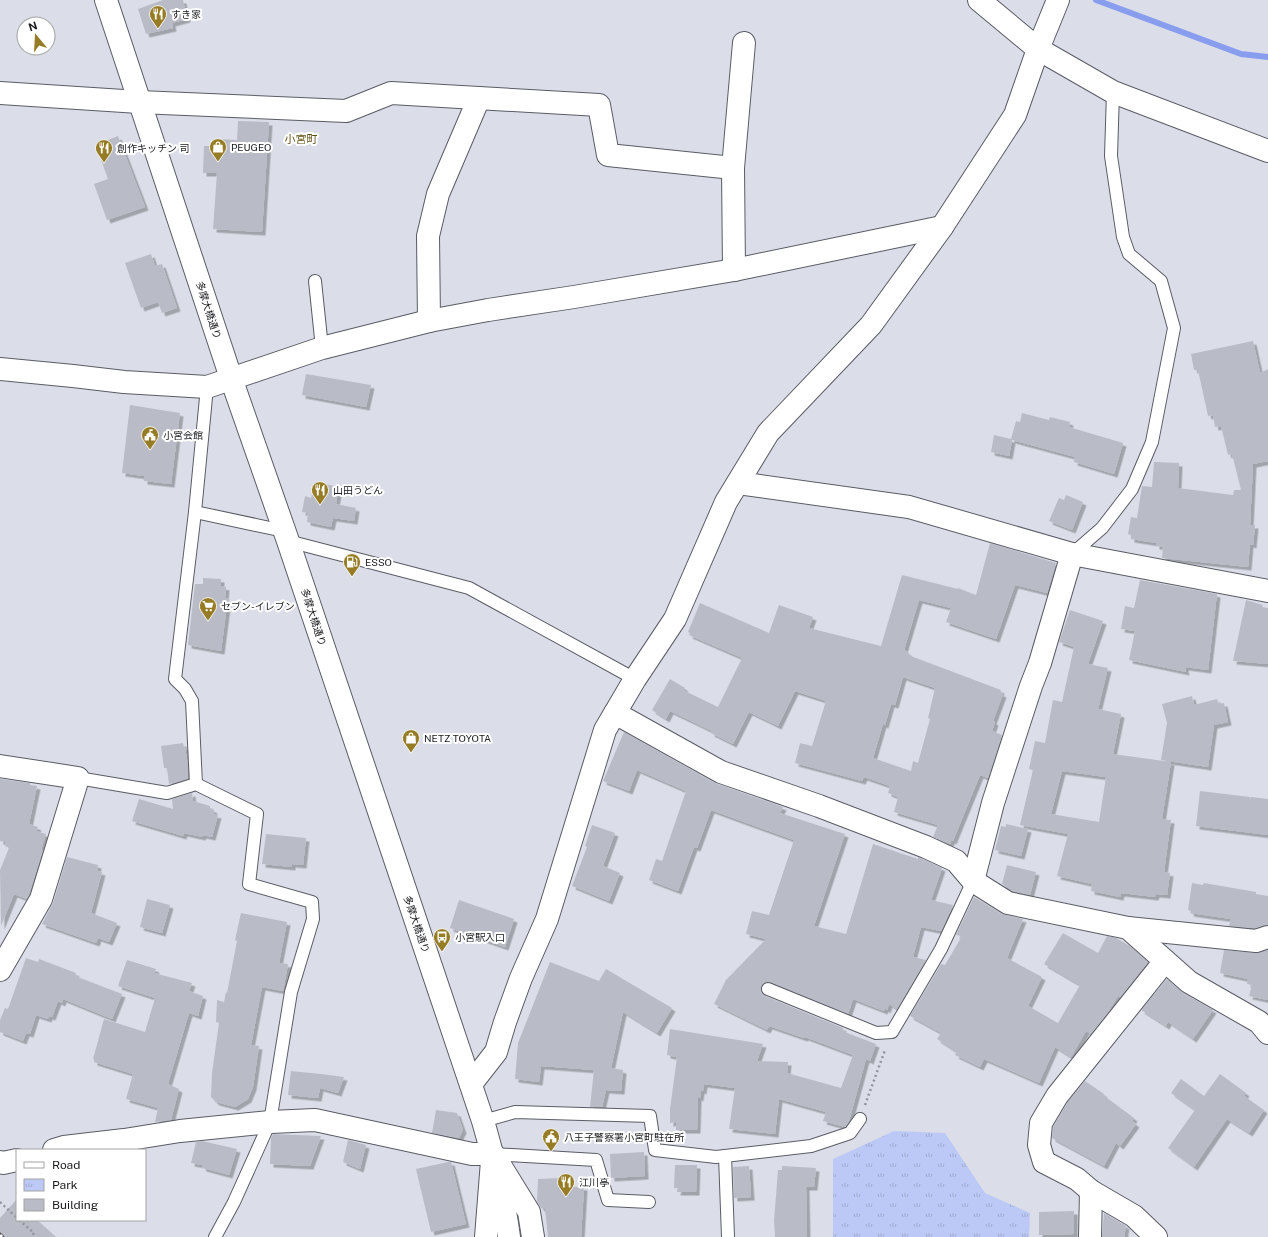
<svg xmlns="http://www.w3.org/2000/svg" width="1268" height="1237" font-family="'Public Sans','Noto Sans JP',sans-serif">
  <style>
    .park { fill: url(#park-tufts) }
    .lines { fill: none; stroke-linecap: round; stroke-linejoin: round }
    .stream { stroke: #899def; stroke-width: 6 }
    .building { fill: #b9bcc6; fill-rule: evenodd; filter: url(#shadow) }
    .lane-casing { stroke: #5a5c65; stroke-width: 14 }
    .street-casing { stroke: #5a5c65; stroke-width: 24 }
    .primary-casing { stroke: #5a5c65; stroke-width: 24 }
    .path { stroke: #92949c; stroke-width: 2.5; stroke-dasharray: 2 3; stroke-linecap: butt }
    .lane { stroke: #fff; stroke-width: 12 }
    .street { stroke: #fff; stroke-width: 22 }
    .primary { stroke: #fff; stroke-width: 22 }
    .rail-casing { stroke: #4d4e53; stroke-width: 4.5 }
    .rail { stroke: #fff; stroke-width: 3; stroke-dasharray: 9; stroke-linecap: butt }
    .labels { text-anchor: middle; stroke-width: 4; stroke-linejoin: round; paint-order: stroke }
    .poi-label { font-size: 10px; fill: #18191c; stroke: #fff; text-anchor: start }
    .street-label { font-size: 10px; fill: #18191c; stroke: #fff }
    .neighbourhood-label { font-size: 11px; fill: #615013; stroke: #fff }
  </style>
  <defs>
    <pattern id="park-tufts" width="24" height="20" patternUnits="userSpaceOnUse"><rect width="24" height="20" fill="#bcc9f6"/><path d="M3 7l-1-3M5 7V3M7 7l1-3M15 17l-1-3M17 17v-4M19 17l1-3" fill="none" stroke="#a1acd2"/></pattern>
    <filter id="shadow"><feDropShadow dx="3.5" dy="3.5" stdDeviation="0" flood-color="#0004"/></filter>
  </defs>
  <rect width="100%" height="100%" fill="#dbdee8"/>
  <path class="park" d="M894,1131L945,1133L985,1193L1030,1213L1029,1237H833V1159Z"/>
  <g class="lines">
    <path class="stream" d="M1096,0L1241,54L1268,57"/>
  </g>
  <g class="building">
    <path d="M163,0H183L187,19L172,23L173,28L146,34L138,9Z"/>
    <path d="M238,121L269,122L262,232L213,229L217,173H203L204,146H218V139L237,140Z"/>
    <path d="M118,136L145,207L107,220L94,184L108,179L100,157L107,154L103,142Z"/>
    <path d="M151,254L155,266L162,264L177,308L162,313L158,302L141,308L125,263Z"/>
    <path d="M1253,341L1260,373L1268,369V461L1253,464L1250,525H1255L1253,545L1250,544L1248,567L1162,558L1163,547L1156,546V543L1131,539V535L1128,534L1131,517L1137,518L1142,486L1152,487L1154,462L1179,463L1178,488L1233,495L1234,490H1241L1232,454L1228,455L1221,426L1215,427L1213,415L1208,416L1198,370H1194L1191,354Z"/>
    <path d="M306,374L371,385L366,407L302,395Z"/>
    <path d="M130,405L180,413L171,484L144,481V476L122,473Z"/>
    <path d="M1022,413L1049,420L1050,417L1070,422L1069,427L1123,443L1114,474L1074,462L1075,457L1012,440L1009,456L991,452L994,435L1011,439L1016,421L1020,422Z"/>
    <path d="M315,482L339,487L336,504L356,508L354,521L333,518L331,527L307,522L308,513L302,512L305,496L311,498Z"/>
    <path d="M1066,495L1083,502L1072,530L1049,521L1059,498L1064,500Z"/>
    <path d="M990,543L1056,563L1047,593L1015,585L996,639L946,622L951,608L919,600L904,650L909,653L908,655L1001,690L1000,693L1003,694L993,721L995,722L992,731L1002,735L988,778L980,775L953,841L951,840L950,844L933,837L938,825L894,812L898,797L888,793L890,786L864,777L862,781L795,763L800,743L812,746L826,701L795,691L778,726L749,712L733,744L711,733L712,731L670,711L666,719L652,710L670,679L685,688L683,690L718,707L742,658L689,635L690,633L688,632L700,603L769,633L779,605L813,617L809,628L881,646L902,575L958,589V588L976,595ZM903,677L935,688L928,718L930,719L918,763L913,761L911,771L873,758L883,724L885,725L891,704L895,705Z"/>
    <path d="M203,578L221,579V586L226,587L225,598H228L221,651L188,645L195,584H203Z"/>
    <path d="M1140,580L1217,594L1208,670L1185,667L1186,672L1129,660L1135,631L1121,629L1125,606L1134,608Z"/>
    <path d="M1246,600L1263,605L1262,607L1268,608V664L1233,661Z"/>
    <path d="M1070,610L1103,621L1088,664L1108,668L1098,709L1121,714L1113,754L1171,762L1162,819L1171,820L1164,872L1170,873L1167,895L1156,894L1155,897L1121,893L1120,897L1091,891L1092,884L1057,876L1068,834L1020,825L1033,770L1029,769L1035,741L1045,743L1053,700L1062,702L1074,647L1059,642ZM1062,771L1106,777L1099,822L1051,814Z"/>
    <path d="M1192,696L1194,705L1217,699L1219,704L1224,703L1228,722L1214,725L1208,767L1161,760L1167,723L1162,704Z"/>
    <path d="M624,732L715,783L783,807L780,813L845,834L814,926L846,934L873,844L918,859V857L942,868L931,900L953,905L941,931L921,927L913,957L926,960L897,1009L889,1004L887,1010L885,1008L884,1011L853,999L848,1014L771,982L764,983L761,987L762,993L765,996L843,1028L842,1031L876,1044L870,1061L866,1059L849,1121L845,1127L823,1121L826,1112L779,1099L775,1134L729,1129L735,1088L704,1084L703,1091L701,1090L700,1098L698,1097L697,1130H676V1122L670,1123V1109L677,1057L667,1055L670,1029L763,1044L757,1061L788,1062L787,1073L841,1088L853,1055L805,1037L804,1038L769,1026L767,1030L714,1004L726,980L766,939L746,934L752,911L769,915L794,840L711,810L697,848L694,847L678,891L649,880L656,859L662,861L686,791L637,770L629,791L603,781Z"/>
    <path d="M183,743L184,748L185,747L188,765V779L169,784L167,768H164L161,746Z"/>
    <path d="M0,779L30,783V785L37,786L29,824L38,827L36,831L46,834L41,850H43L29,894L27,899L14,894L1,926L0,870L9,848L5,846L6,842L0,841Z"/>
    <path d="M1200,791L1250,797V799L1251,797L1268,799V835L1196,826Z"/>
    <path d="M192,793L193,801L210,806V808L214,810L213,814L218,815L212,837L203,835L202,837L184,833L183,836L132,821L139,799L173,809L172,799Z"/>
    <path d="M1006,824L1028,829L1021,856L995,850L1001,826L1006,827Z"/>
    <path d="M592,825L615,833L603,866L620,873L609,901L572,886L587,847L585,846Z"/>
    <path d="M266,834L306,838L303,865L292,864V867L262,864Z"/>
    <path d="M67,857L98,865L97,871L102,872L91,913L117,923L109,942L98,938L96,943L42,924L53,903Z"/>
    <path d="M1007,865L1036,872L1030,895L1013,891L1002,884Z"/>
    <path d="M1192,883L1203,885L1204,883L1256,892V894L1268,896V925L1255,928L1229,926L1231,919L1190,913L1191,911L1188,910Z"/>
    <path d="M974,897L1002,914L1023,919L1007,958L1042,977L1028,1006L1058,1023L1080,985L1044,964L1063,933L1098,953L1107,936L1116,938L1130,946L1148,962L1120,997L1118,996L1108,1012L1091,1034L1086,1031L1071,1057L1055,1047L1039,1083L984,1059L980,1067L955,1055L957,1052L937,1039L941,1033L910,1016L941,964L945,965L962,936L956,935Z"/>
    <path d="M147,899L170,905L162,933L140,927Z"/>
    <path d="M459,900L514,919L505,947L450,928Z"/>
    <path d="M241,913L287,922L279,963L288,964L283,991L262,987L251,1045L259,1046L253,1087L248,1099L235,1107L216,1102L211,1097L212,1073L219,1023L216,1022L217,1000L224,1002L226,992L227,993L237,941L235,940Z"/>
    <path d="M1224,950L1255,953L1268,950V1000L1249,996L1252,985L1247,984L1248,979L1220,973Z"/>
    <path d="M26,958L38,962L39,959L76,973L75,976L122,994L112,1019L63,999L62,1003L58,1001L52,1017L49,1016L48,1019L36,1015L30,1034L26,1033L23,1041L0,1032V1020L5,1008L8,1009Z"/>
    <path d="M127,960L156,969L154,973L192,983L189,991L203,996L198,1016L189,1013L168,1084L179,1089L171,1120L155,1122L158,1108L126,1099L133,1074L94,1062V1059H93L104,1019L145,1032L155,998L118,986Z"/>
    <path d="M550,962L599,981L606,969L672,1008L657,1033L623,1012L611,1068L623,1070L621,1091L606,1090L602,1107H590L594,1070L541,1066L539,1082L515,1079L518,1043Z"/>
    <path d="M1167,979L1183,993L1213,1010L1193,1039L1168,1022L1166,1026L1141,1010Z"/>
    <path d="M291,1071L321,1074L344,1077L338,1093L320,1088L318,1098L288,1095Z"/>
    <path d="M1220,1074L1246,1093L1244,1096L1264,1110L1249,1133L1227,1119L1194,1167L1168,1148L1195,1110L1171,1093L1181,1079L1204,1096Z"/>
    <path d="M1085,1081L1104,1094L1103,1095L1134,1118L1132,1121L1136,1124L1120,1146L1116,1143L1104,1166L1052,1138L1053,1127L1067,1103Z"/>
    <path d="M436,1110L457,1113L463,1130L459,1138L432,1133Z"/>
    <path d="M273,1134L321,1136L310,1166L270,1164L271,1138Z"/>
    <path d="M348,1140L366,1145L360,1169L343,1162Z"/>
    <path d="M202,1141L237,1149L229,1175L203,1168L202,1165L191,1163L196,1142Z"/>
    <path d="M644,1152L645,1176L611,1178L610,1154Z"/>
    <path d="M448,1162H451L466,1224L431,1232L416,1169Z"/>
    <path d="M675,1165H697L696,1192H677L678,1188H674Z"/>
    <path d="M749,1166L751,1197L734,1198L733,1167Z"/>
    <path d="M782,1166L816,1168L814,1187H806L807,1237H775L774,1221L778,1170H782Z"/>
    <path d="M560,1178L559,1186L584,1187L581,1237H548L545,1209L541,1208L537,1201L538,1179Z"/>
    <path d="M17,1199V1220H37L56,1237H0V1218Z"/>
    <path d="M1074,1211V1234L1039,1235V1212Z"/>
    <path d="M1104,1213L1126,1226L1124,1237H1102Z"/>
  </g>
  <g class="lines">
    <g class="lane-casing">
      <g id="lane">
        <path d="M315,281L322,348"/>
        <path d="M195,512L284,531"/>
        <path d="M288,541L469,588L635,679"/>
        <path d="M1072,554L1102,528L1132,489L1152,442L1174,328L1161,281L1129,254L1123,237L1111,156L1113,92"/>
        <path d="M78,778L167,793L196,784L257,814L249,884L312,902L313,919L291,992L270,1122L234,1202L215,1237"/>
        <path d="M196,784L192,701L185,689L175,679L195,512L207,387"/>
        <path d="M768,989L876,1033L892,1032L941,949L973,881"/>
        <path d="M483,1121L515,1112L650,1116L655,1150L716,1157L811,1146L850,1133L860,1119"/>
        <path d="M493,1154L596,1160L608,1200L649,1202"/>
        <path d="M725,1156L728,1237"/>
      </g>
    </g>
    <g class="street-casing">
      <g id="street">
        <path d="M979,0L1038,49L1113,92L1268,151"/>
        <path d="M0,93L139,102L346,111L391,93L599,105L608,155L733,168"/>
        <path d="M734,270L733,168L744,43"/>
        <path d="M429,321L428,236L438,194L479,98"/>
        <path d="M0,369L73,376L124,382L207,387L322,348L429,321L488,310L574,297L734,270L942,227"/>
        <path d="M738,483L909,507L1072,554L1268,591"/>
        <path d="M615,713L721,772L819,806L926,847L956,861L973,881L1008,903L1128,928L1189,982L1259,1022L1268,1033"/>
        <path d="M0,766L78,778L41,899L0,970"/>
        <path d="M973,881L993,803L1031,686L1040,663L1072,554"/>
        <path d="M1128,928L1256,941L1268,937"/>
        <path d="M471,1084L496,1052L505,1022L521,978L547,919L605,730L635,679L675,619L726,502L768,433L871,325L942,227L1015,115L1038,49L1058,0"/>
        <path d="M54,1150L64,1147L124,1140L180,1131L270,1122L315,1120L472,1154H493"/>
        <path d="M495,1157L529,1212L533,1237"/>
        <path d="M0,1162L3,1163L17,1160"/>
        <path d="M486,1237L492,1161"/>
        <path d="M1090,1237L1091,1191"/>
        <path d="M1156,1237L1134,1216L1091,1191L1077,1179L1044,1162L1039,1145L1041,1123L1057,1096L1165,961"/>
      </g>
    </g>
    <g class="primary-casing">
      <path id="primary" d="M106,0L231,378L288,541L483,1121C494,1159 504,1198 509,1237"/>
    </g>
    <g class="path">
      <path d="M865,1105L885,1050"/>
      <path d="M0,1202L17,1218"/>
      <path d="M19,1220L34,1233L31,1237"/>
    </g>
    <use href="#lane" class="lane"/>
    <use href="#street" class="street"/>
    <use href="#primary" class="primary"/>
    <g class="rail-casing">
      <path id="rail" d="M0,1235L2,1237"/>
    </g>
    <use href="#rail" class="rail"/>
  </g>
  <defs>
    <g id="restaurant-pin" transform="scale(0.9)"><path d="M0 17L-7.5 6A9.5 9.5 0 1 1 7.5 6Z" fill="#967c24" stroke="#fff"/><path d="M-5-6h1v4h1v-4h1v4h1v-4h1v5L-1.5 .5V6h-2V.5L-5-1ZM5-6V6H3V1.5H1.5Q1.5-4 5-6Z" fill="#fff"/></g>
    <g id="shop-pin" transform="scale(0.9)"><path d="M0 17L-7.5 6A9.5 9.5 0 1 1 7.5 6Z" fill="#967c24" stroke="#fff"/><path d="M-5-2.5h2.3a2.7 3.5 0 0 1 5.4 0H5L5.5 6h-11ZM-1.5-2.5h3a1.5 2.3 0 0 0-3 0Z" fill="#fff"/></g>
    <g id="civic-pin" transform="scale(0.9)"><path d="M0 17L-7.5 6A9.5 9.5 0 1 1 7.5 6Z" fill="#967c24" stroke="#fff"/><path d="M-.6-6.5H3V-4.5H.6V-3L4-1V1h2V6H-6V1h2V-1L-.6-3ZM-1.2 2.5V6h2.4V2.5Z" fill="#fff"/></g>
    <g id="fuel-pin" transform="scale(0.9)"><path d="M0 17L-7.5 6A9.5 9.5 0 1 1 7.5 6Z" fill="#967c24" stroke="#fff"/><path d="M-5.5-6h7V0h2V4h1.3V-2.5L3-4.5l.8-.8L6-3V5H2.5V1h-1V6h-7ZM-4.2-4.7v3.2H.2V-4.7Z" fill="#fff"/></g>
    <g id="supermarket-pin" transform="scale(0.9)"><path d="M0 17L-7.5 6A9.5 9.5 0 1 1 7.5 6Z" fill="#967c24" stroke="#fff"/><path d="M-6-5.5h2.5l.6 2H6L4.5 2H-2.5L-4.4-4H-6ZM-1.5 3.2a1.3 1.3 0 1 0 .1 0ZM3 3.2a1.3 1.3 0 1 0 .1 0Z" fill="#fff"/></g>
    <g id="bus-pin" transform="scale(0.9)"><path d="M0 17L-7.5 6A9.5 9.5 0 1 1 7.5 6Z" fill="#967c24" stroke="#fff"/><path d="M-5-6H5V4H4V6H2V4H-2V6H-4V4H-5ZM-3.5-4V0h7V-4ZM-3.5 1.2v1.5H-2V1.2ZM2 1.2v1.5H3.5V1.2Z" fill="#fff"/></g>
  </defs>
  <g fill-rule="evenodd">
    <use href="#restaurant-pin" x="158" y="14"/>
    <use href="#shop-pin" x="218" y="147"/>
    <use href="#restaurant-pin" x="104" y="148"/>
    <use href="#civic-pin" x="150" y="435"/>
    <use href="#restaurant-pin" x="320" y="490"/>
    <use href="#fuel-pin" x="352" y="562"/>
    <use href="#supermarket-pin" x="208" y="606"/>
    <use href="#shop-pin" x="411" y="738"/>
    <use href="#bus-pin" x="442" y="937"/>
    <use href="#civic-pin" x="551" y="1137"/>
    <use href="#restaurant-pin" x="566" y="1182"/>
  </g>
  <g class="labels">
    <g class="poi-label">
      <text x="171" y="18">すき家</text>
      <text x="231" y="151">PEUGEO</text>
      <text x="117" y="152">創作キッチン 司</text>
      <text x="163" y="439">小宮会館</text>
      <text x="333" y="494">山田うどん</text>
      <text x="365" y="566">ESSO</text>
      <text x="221" y="610">セブン-イレブン</text>
      <text x="424" y="742">NETZ TOYOTA</text>
      <text x="455" y="941">小宮駅入口</text>
      <text x="564" y="1141">八王子警察署小宮町駐在所</text>
      <text x="579" y="1186">江川亭</text>
    </g>
    <g class="street-label">
      <text transform="translate(209 310) rotate(72)" y="4">多摩大橋通り</text>
      <text transform="translate(314 617) rotate(72)" y="4">多摩大橋通り</text>
      <text transform="translate(417 924) rotate(71)" y="4">多摩大橋通り</text>
    </g>
    <g class="neighbourhood-label">
      <text x="301" y="143">小宮町</text>
    </g>
  </g>
  <rect x="16" y="1149" width="130" height="72" fill="#ffffff" stroke="#a3a3a4"/>
  <rect x="24" y="1162" width="20" height="6" fill="#ffffff" stroke="#a3a3a4"/>
  <text x="52" y="1169" font-size="12" fill="#18191c">Road</text>
  <rect x="24" y="1179" width="20" height="12" fill="url(#park-tufts)" stroke="#a3a3a4"/>
  <text x="52" y="1189" font-size="12" fill="#18191c">Park</text>
  <rect x="24" y="1199" width="20" height="12" fill="#b9bcc6" stroke="#a3a3a4"/>
  <text x="52" y="1209" font-size="12" fill="#18191c">Building</text>
  <g transform="translate(36 36) rotate(342)"><circle r="19" fill="#ffffff" stroke="#a3a3a4"/>
  <path d="M0-3L7 15L0 10L-7 15Z" fill="#967c24"/>
  <text y="-6" font-size="11" font-weight="bold" text-anchor="middle" fill="#18191c">N</text>
  </g>
</svg>
